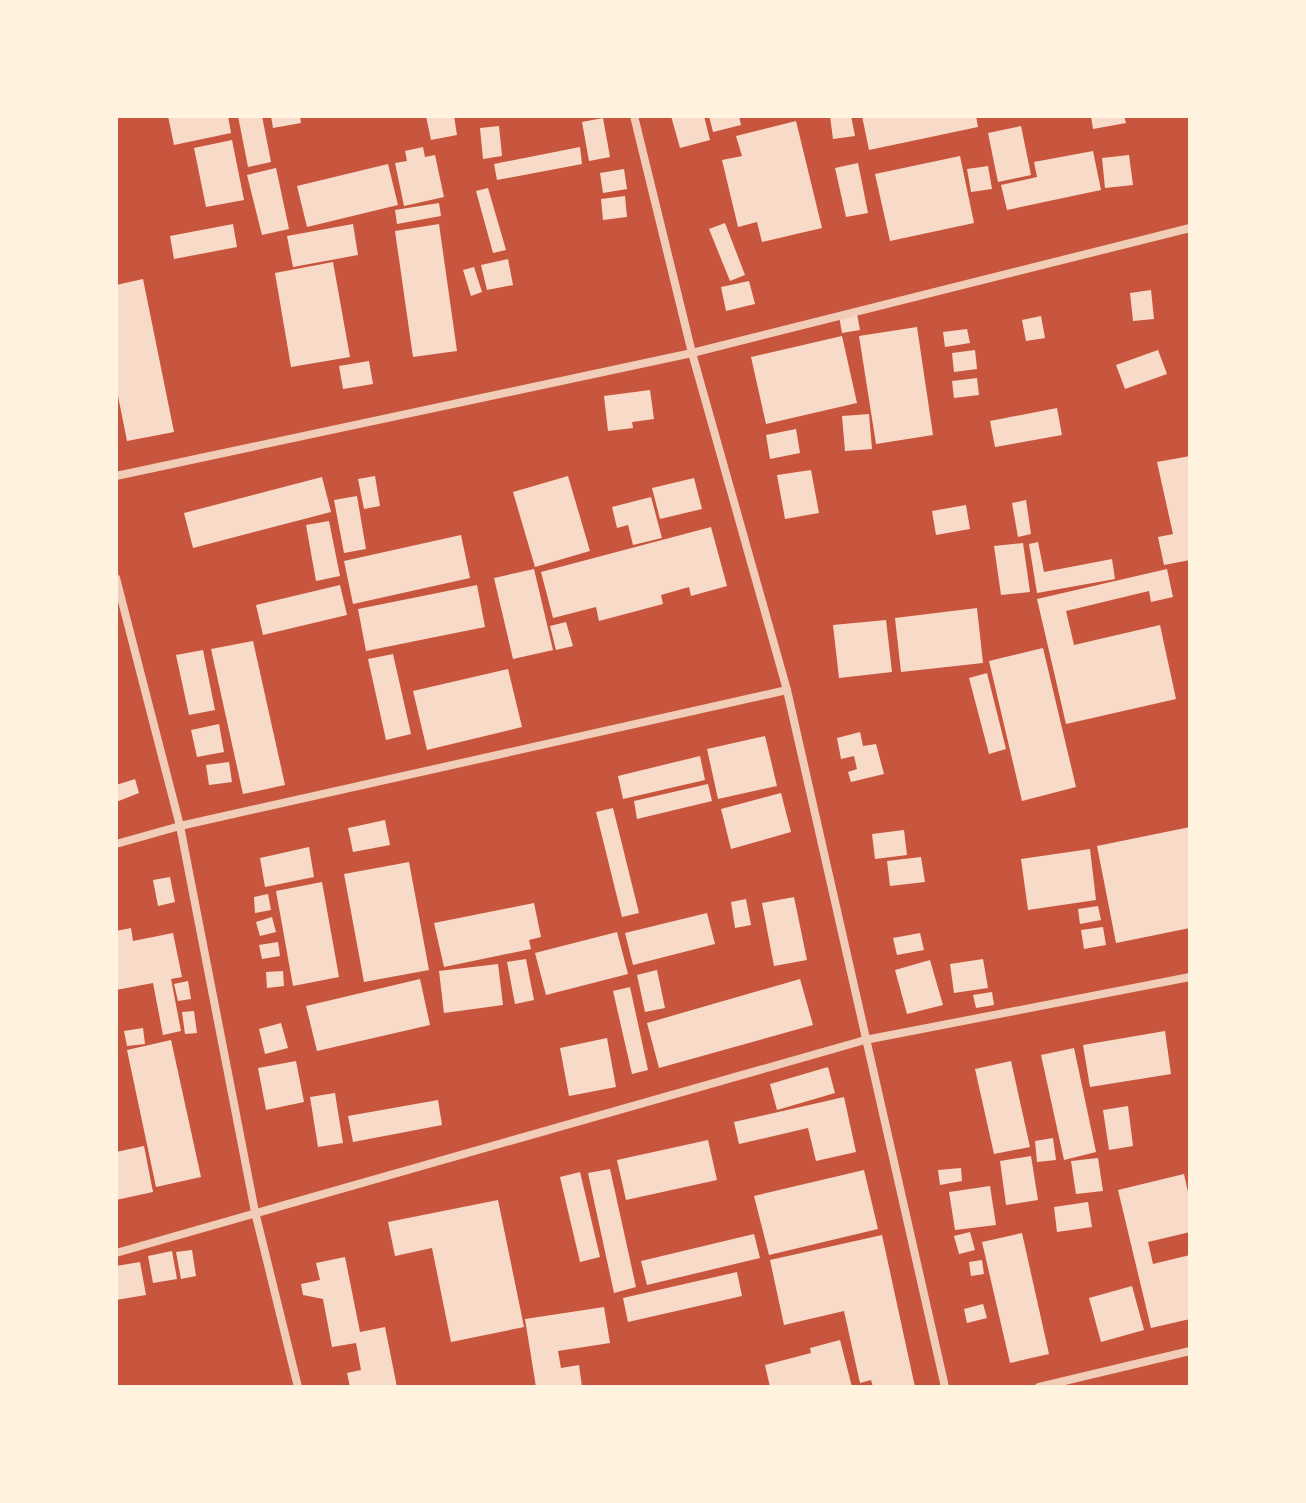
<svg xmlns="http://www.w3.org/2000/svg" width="1306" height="1503" font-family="Figtree,sans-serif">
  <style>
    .building { fill: #f7dbc8 }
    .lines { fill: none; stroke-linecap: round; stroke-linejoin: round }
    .minor { stroke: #f1ccb7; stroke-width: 8 }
  </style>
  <rect width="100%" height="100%" fill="#c8553d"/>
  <g class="building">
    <path d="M168,116H228L231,133L174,145Z"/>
    <path d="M238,116H262L271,162L248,167Z"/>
    <path d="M271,116H300L301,123L273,128Z"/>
    <path d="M426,116H454L457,135L431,140Z"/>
    <path d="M671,116H704L710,140L680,148Z"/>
    <path d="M709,116H739L741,125L713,132Z"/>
    <path d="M830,116H851L855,136L833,139Z"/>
    <path d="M862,116H976L978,127L869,150Z"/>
    <path d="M1091,116H1124L1126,123L1093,129Z"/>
    <path d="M603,118L610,157L589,161L582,122Z"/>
    <path d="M796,121L822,228L762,242L757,222L738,227L722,160L742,156L736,136Z"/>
    <path d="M499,126L502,156L483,159L480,128Z"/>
    <path d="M1021,126L1031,175L998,182L988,133Z"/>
    <path d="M232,140L244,200L206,207L194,148Z"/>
    <path d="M423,147L425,157L435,155L444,197L404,206L395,163L407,161L405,151Z"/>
    <path d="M580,147L582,164L497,180L494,164Z"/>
    <path d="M1093,151L1101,190L1007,210L1001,185L1037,177L1034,162Z"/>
    <path d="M1129,155L1133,185L1105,188L1102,158Z"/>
    <path d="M960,156L974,223L890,241L875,174Z"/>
    <path d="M858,163L868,213L846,217L835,168Z"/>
    <path d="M388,164L398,205L307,227L297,186Z"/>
    <path d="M988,166L992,189L971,192L967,169Z"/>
    <path d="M276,168L289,229L262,235L247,175Z"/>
    <path d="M624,169L627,189L603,193L600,173Z"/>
    <path d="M488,188L506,250L493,253L476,191Z"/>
    <path d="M625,196L627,217L603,220L601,199Z"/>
    <path d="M439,203L441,216L397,224L395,210Z"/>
    <path d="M725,223L745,275L730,281L709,229Z"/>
    <path d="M233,224L237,247L174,259L170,236Z"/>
    <path d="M353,224L358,255L293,267L287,236Z"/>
    <path d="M439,224L457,351L413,357L395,231Z"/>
    <path d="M508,259L513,285L487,290L481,265Z"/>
    <path d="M333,262L350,357L291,367L275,273Z"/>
    <path d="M474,267L482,292L471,296L463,270Z"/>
    <path d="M143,279L174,432L127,441L116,386V285Z"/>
    <path d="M749,281L755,304L726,311L721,287Z"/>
    <path d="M1151,290L1154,319L1133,321L1130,293Z"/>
    <path d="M857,314L860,330L842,333L839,316Z"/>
    <path d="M1041,316L1045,338L1026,341L1022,320Z"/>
    <path d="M917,327L933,435L876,444L859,336Z"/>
    <path d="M967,329L970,343L945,347L943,332Z"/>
    <path d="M842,336L857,403L766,424L751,357Z"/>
    <path d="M975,350L977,369L954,372L952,353Z"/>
    <path d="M1158,350L1167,374L1125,389L1116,365Z"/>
    <path d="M369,361L373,384L343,389L339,366Z"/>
    <path d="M977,378L979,395L954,398L952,381Z"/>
    <path d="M650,390L654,419L632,422L633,428L608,431L604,396Z"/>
    <path d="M1057,408L1062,435L995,447L990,421Z"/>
    <path d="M869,414L872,449L845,451L842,416Z"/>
    <path d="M796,429L800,453L770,459L766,435Z"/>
    <path d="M1190,456V560L1164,565L1158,537L1173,534L1157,462Z"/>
    <path d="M811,470L819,513L785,519L777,475Z"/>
    <path d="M375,476L380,506L364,509L358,479Z"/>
    <path d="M568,476L590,551L535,567L513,492Z"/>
    <path d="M322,477L331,512L193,548L184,513Z"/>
    <path d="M694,478L702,509L660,519L652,488Z"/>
    <path d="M357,496L366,549L344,553L334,500Z"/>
    <path d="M651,497L662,538L633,545L628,525L617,528L612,507Z"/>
    <path d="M1026,500L1031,534L1018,537L1012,503Z"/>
    <path d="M966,505L970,529L936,535L932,511Z"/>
    <path d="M329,521L340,576L316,581L306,525Z"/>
    <path d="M711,527L727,586L691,596L689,587L661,595L663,604L599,621L596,607L553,618L541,572Z"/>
    <path d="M461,535L470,578L353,604L344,561Z"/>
    <path d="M1038,542L1044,572L1112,559L1115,579L1037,593L1029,544Z"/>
    <path d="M1023,543L1030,592L1001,595L994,546Z"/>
    <path d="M534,569L553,650L513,659L494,578Z"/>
    <path d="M1167,569L1173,597L1151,602L1149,591L1066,611L1074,645L1160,625L1176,699L1066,724L1037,599Z"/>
    <path d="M340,585L347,615L263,635L256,605Z"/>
    <path d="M477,585L485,627L366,651L358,609Z"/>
    <path d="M977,608L983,663L901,672L895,618Z"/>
    <path d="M886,620L892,672L839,678L833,625Z"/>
    <path d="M566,622L573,646L556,650L550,626Z"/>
    <path d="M253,641L285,785L243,794L211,649Z"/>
    <path d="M1043,648L1076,787L1022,801L989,661Z"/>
    <path d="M203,650L215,710L189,715L176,655Z"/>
    <path d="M393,654L411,734L386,740L368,659Z"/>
    <path d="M508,669L522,727L427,750L413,691Z"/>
    <path d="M987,673L1006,749L989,754L969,678Z"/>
    <path d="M219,724L224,752L197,757L191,730Z"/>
    <path d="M860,732L863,746L876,744L884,774L851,782L848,772L857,769L854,756L841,759L837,738Z"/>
    <path d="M765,736L777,786L718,799L707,749Z"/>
    <path d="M700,756L705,780L623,799L618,776Z"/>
    <path d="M229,762L232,782L209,785L206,765Z"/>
    <path d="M135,779L139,793L116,802V785Z"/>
    <path d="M708,784L712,801L637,819L634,801Z"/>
    <path d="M781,793L791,832L731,849L721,809Z"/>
    <path d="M613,808L639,913L622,917L596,812Z"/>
    <path d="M385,820L390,845L353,852L348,828Z"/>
    <path d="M1190,827V928L1116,943L1097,846Z"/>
    <path d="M904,830L907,855L875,859L872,834Z"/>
    <path d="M309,847L314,877L265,887L260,858Z"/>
    <path d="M1090,849L1096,900L1028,910L1021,859Z"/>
    <path d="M921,857L925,882L890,886L887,861Z"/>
    <path d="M409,862L429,970L364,982L344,874Z"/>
    <path d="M170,877L175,902L158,906L153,880Z"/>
    <path d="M322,882L339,977L293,986L276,891Z"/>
    <path d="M268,894L271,910L255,913L254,897Z"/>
    <path d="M794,897L807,960L774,966L762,903Z"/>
    <path d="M746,899L751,925L735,928L731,902Z"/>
    <path d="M534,903L541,937L529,940L531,949L444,967L434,923Z"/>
    <path d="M1098,906L1101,920L1080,924L1078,909Z"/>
    <path d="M707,913L715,944L633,965L625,933Z"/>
    <path d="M272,917L276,932L260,936L256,922Z"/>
    <path d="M1103,927L1106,945L1084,949L1081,930Z"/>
    <path d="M131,928L133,941L173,933L182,977L171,979L181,1031L163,1035L153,983L116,990V931Z"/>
    <path d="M617,932L628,974L546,995L535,953Z"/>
    <path d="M920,933L924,950L897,955L893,938Z"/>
    <path d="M278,942L280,956L262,959L259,945Z"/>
    <path d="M526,959L534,1000L515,1004L507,962Z"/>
    <path d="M983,959L988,988L954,993L950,964Z"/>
    <path d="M930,960L943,1005L907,1014L895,970Z"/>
    <path d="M498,964L503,1005L444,1013L439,971Z"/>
    <path d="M657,970L665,1008L645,1012L637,975Z"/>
    <path d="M283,971L284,986L267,988L266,972Z"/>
    <path d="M420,979L430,1025L317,1051L306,1006Z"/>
    <path d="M800,979L813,1025L659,1068L647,1023Z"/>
    <path d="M188,981L191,999L178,1001L174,984Z"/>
    <path d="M630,987L648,1070L632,1074L613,991Z"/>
    <path d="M992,992L994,1005L976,1008L973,995Z"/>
    <path d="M194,1011L197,1033L185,1034L182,1012Z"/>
    <path d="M281,1023L288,1048L265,1054L259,1029Z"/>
    <path d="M143,1028L145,1044L127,1046L124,1031Z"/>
    <path d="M1165,1031L1171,1074L1090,1087L1083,1045Z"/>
    <path d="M607,1038L616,1087L569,1096L560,1048Z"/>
    <path d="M171,1040L201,1177L156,1187L127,1050Z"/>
    <path d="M1074,1048L1096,1152L1064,1160L1041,1055Z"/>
    <path d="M296,1061L304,1102L266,1110L258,1068Z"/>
    <path d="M1011,1061L1030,1147L994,1154L975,1069Z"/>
    <path d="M828,1067L835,1093L777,1110L770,1084Z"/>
    <path d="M335,1093L343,1143L318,1147L310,1097Z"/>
    <path d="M844,1097L856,1152L816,1161L808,1128L739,1144L734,1122Z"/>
    <path d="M438,1100L442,1125L353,1142L348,1116Z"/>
    <path d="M1128,1106L1133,1146L1109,1150L1103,1110Z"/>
    <path d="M1053,1138L1056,1160L1037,1162L1035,1141Z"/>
    <path d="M708,1140L717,1180L626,1200L617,1160Z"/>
    <path d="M144,1146L153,1192L116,1200V1152Z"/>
    <path d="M1031,1156L1038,1200L1006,1205L1000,1161Z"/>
    <path d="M1098,1158L1103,1191L1076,1194L1071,1161Z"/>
    <path d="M961,1168L962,1181L940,1185L938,1170Z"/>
    <path d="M610,1169L636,1287L614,1293L588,1173Z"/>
    <path d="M864,1170L878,1229L769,1255L754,1196Z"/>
    <path d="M580,1172L600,1257L580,1262L560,1177Z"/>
    <path d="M1184,1174L1190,1201V1232L1148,1242L1153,1264L1190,1255V1319L1151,1328L1118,1190Z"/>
    <path d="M990,1186L996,1225L955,1230L949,1192Z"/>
    <path d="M498,1200L524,1327L451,1342L432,1248L395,1256L388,1222Z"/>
    <path d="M1088,1202L1092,1227L1057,1232L1054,1207Z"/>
    <path d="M970,1232L975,1250L959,1254L954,1236Z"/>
    <path d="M1022,1233L1049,1354L1010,1363L982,1242Z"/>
    <path d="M754,1234L760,1258L647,1285L641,1261Z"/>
    <path d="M882,1235L915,1387H873L871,1380L860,1383L844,1311L784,1325L770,1260Z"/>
    <path d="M192,1250L196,1276L181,1279L176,1252Z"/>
    <path d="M172,1251L177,1279L153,1283L148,1256Z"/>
    <path d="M345,1257L360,1332L385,1327L397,1387H350L347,1373L361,1370L356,1343L332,1347L323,1299L303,1295L301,1284L320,1280L316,1263Z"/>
    <path d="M982,1260L984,1274L971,1276L969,1262Z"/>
    <path d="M140,1262L146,1295L116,1300V1266Z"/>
    <path d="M737,1272L742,1296L628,1322L623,1298Z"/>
    <path d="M1132,1286L1144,1330L1101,1342L1089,1298Z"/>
    <path d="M983,1304L987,1318L967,1323L964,1309Z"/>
    <path d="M604,1307L610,1343L558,1351L561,1368L579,1365L582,1387H536L525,1319Z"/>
    <path d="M840,1340L852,1387H770L765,1365L811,1353L810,1348Z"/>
  </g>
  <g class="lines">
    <g class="minor">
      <path d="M634,116L692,353L787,690L945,1387"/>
      <path d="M116,476L692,353L1190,228"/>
      <path d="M116,578L180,826L255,1212L298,1387"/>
      <path d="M116,844L180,826L787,690"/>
      <path d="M116,1253L865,1040L1190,977"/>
      <path d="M1039,1387L1190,1351"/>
    </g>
  </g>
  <rect width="1306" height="1503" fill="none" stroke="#fff3e0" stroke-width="236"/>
</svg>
